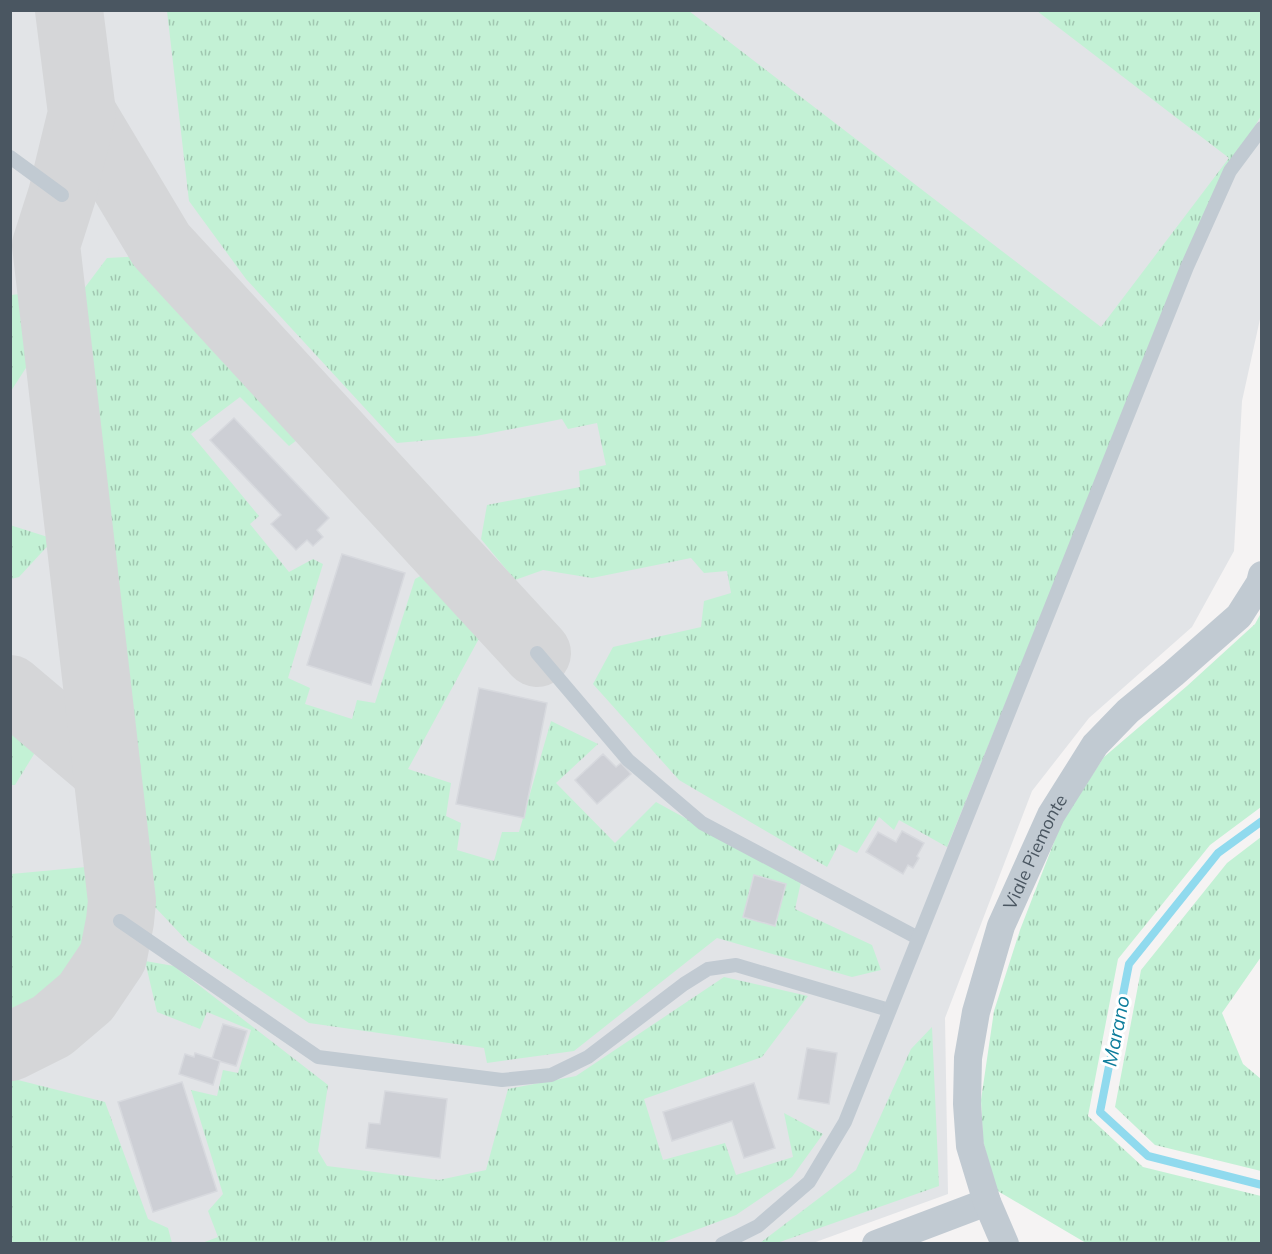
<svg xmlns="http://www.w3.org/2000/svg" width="1272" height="1254" font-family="Mulish,sans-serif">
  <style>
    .airport { fill: #e2e4e7 }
    .grass { fill: url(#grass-tufts) }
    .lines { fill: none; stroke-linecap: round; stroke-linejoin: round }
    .stream { stroke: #90daee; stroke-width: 8 }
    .taxiway { stroke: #d5d6d8; stroke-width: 68 }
    .building { fill: #cdcfd5; stroke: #d7d9de; stroke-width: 1.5 }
    .lane { stroke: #c1cad2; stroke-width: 14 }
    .street { stroke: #c1cad2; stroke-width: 28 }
    .labels { text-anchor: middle; stroke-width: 6; stroke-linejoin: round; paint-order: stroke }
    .street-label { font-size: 18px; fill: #4a5661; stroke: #fff }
    .water-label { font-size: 20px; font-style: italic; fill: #0c7c9b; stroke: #fff }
  </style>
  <defs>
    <pattern id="grass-tufts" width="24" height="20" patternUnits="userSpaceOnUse" patternTransform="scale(1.5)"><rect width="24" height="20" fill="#c3f1d5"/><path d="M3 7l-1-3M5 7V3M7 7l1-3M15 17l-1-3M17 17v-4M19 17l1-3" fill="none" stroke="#a0c6b0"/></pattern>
  </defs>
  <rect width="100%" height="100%" fill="#f5f3f3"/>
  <path class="airport" d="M10,11H1261L1262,310L1242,401L1234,551L1192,627L1089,718L1032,791L945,1018L948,1194L813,1243H11Z"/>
  <g class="grass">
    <path d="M167,11H689L1101,327L1229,158L1037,11H1261V116L1234,160L1189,251L947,847L899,820L894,830L879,817L857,853L839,844L827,867L679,780L593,684L613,647L701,627L704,601L731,593L727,571L704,573L691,558L592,578L543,570L515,580L481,539L487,505L580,487L579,471L606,465L597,423L568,429L562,419L476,436L397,443L246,279L189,201Z"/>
    <path d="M145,256L309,431L289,446L240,397L191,434L259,516L250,524L289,572L313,559L323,564L288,678L310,688L305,704L352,719L357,700L375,703L415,579L435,568L488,622L408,769L451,783L446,816L461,823L457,850L494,861L502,832H519L551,721L598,744L556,783L615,843L656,802L801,882L795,909L872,945L881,970L852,977L717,938L574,1051L487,1063L484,1048L309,1023L189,943L154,906L83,290L107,258Z"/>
    <path d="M20,294L33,357L11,391V295Z"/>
    <path d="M10,525L54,539L19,577L11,579Z"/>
    <path d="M1261,613V807L1210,845L1118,959L1088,1116L1143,1167L1261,1196V1243H1086L996,1190L983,1141L981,1100L994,1011L1020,930L1063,819L1104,757L1187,686L1255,624Z"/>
    <path d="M11,722L39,746L15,785H11Z"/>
    <path d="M1261,837V957L1222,1013L1243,1064L1261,1079V1171L1155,1145L1115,1107L1141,970L1227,863Z"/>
    <path d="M97,866L102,921L74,975L11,1016V874Z"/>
    <path d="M145,961L174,966L328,1085L318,1151L327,1166L439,1180L486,1170L508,1089L576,1076L724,977L808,996L762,1057L644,1099L663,1160L725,1143L736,1175L793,1157L784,1113L823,1134L792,1177L736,1215L661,1243H202L218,1237L208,1211L223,1194L191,1090L217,1096L223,1070L238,1073L251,1030L207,1012L200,1029L157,1012Z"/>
    <path d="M932,1027L939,1186L777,1243H760L856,1170L911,1049Z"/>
    <path d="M10,1078L105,1102L148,1219L168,1228L172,1243H11Z"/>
  </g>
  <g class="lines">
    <path class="stream" d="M1262,821L1218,853L1129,964L1100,1112L1148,1156L1262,1185"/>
    <g class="taxiway">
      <path d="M82,113L161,245L537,653"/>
      <path d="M10,689L107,771"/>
      <path d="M10,1047L52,1026L86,997L113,957L120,921L122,901L46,245L62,195L82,113L69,10"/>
    </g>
  </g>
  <g class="building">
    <path d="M234,418L329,518L317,530L323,537L313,546L307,540L296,550L271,524L281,515L210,440Z"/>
    <path d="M342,554L405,573L371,685L307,665Z"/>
    <path d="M479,688L547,703L524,818L456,804Z"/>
    <path d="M603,754L616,767L621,763L631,774L597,804L575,780Z"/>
    <path d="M902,831L924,843L917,856L919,858L913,868L908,865L903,874L866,852L878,832L896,842Z"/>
    <path d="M754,875L786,884L775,926L743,917Z"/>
    <path d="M223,1024L247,1031L236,1066L212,1059Z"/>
    <path d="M807,1048L837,1053L829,1104L798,1099Z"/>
    <path d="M195,1053L220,1061L213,1085L179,1074L185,1054L194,1057Z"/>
    <path d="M182,1082L217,1191L153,1212L118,1102Z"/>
    <path d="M754,1083L775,1148L744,1158L732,1121L672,1141L663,1112Z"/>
    <path d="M385,1091L447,1099L440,1158L366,1148L369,1123L380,1124Z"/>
  </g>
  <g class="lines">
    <g class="lane">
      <path d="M10,157L62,195"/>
      <path d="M537,653L628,760L702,823L918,938"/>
      <path d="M120,921L318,1057L502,1080L551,1075L588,1057L684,984L708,969L736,965L889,1010"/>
      <path d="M722,1244L758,1226L809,1182L845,1122L1187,267L1230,171L1262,128"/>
    </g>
    <g class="street">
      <path d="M876,1244L987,1202"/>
      <path id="s1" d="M1005,1244L987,1202L970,1146L967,1104L968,1058L976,1012L1001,926L1051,815L1095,745L1128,711L1173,674L1239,616L1260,583L1262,575"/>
    </g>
  </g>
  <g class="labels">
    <g class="street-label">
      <text dy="6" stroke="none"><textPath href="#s1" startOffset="410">Viale Piemonte</textPath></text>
    </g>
    <g class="water-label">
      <text transform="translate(1116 1031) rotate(-79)" y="7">Marano</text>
    </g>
  </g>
  <rect width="1272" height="1254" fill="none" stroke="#4a5661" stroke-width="24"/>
</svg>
